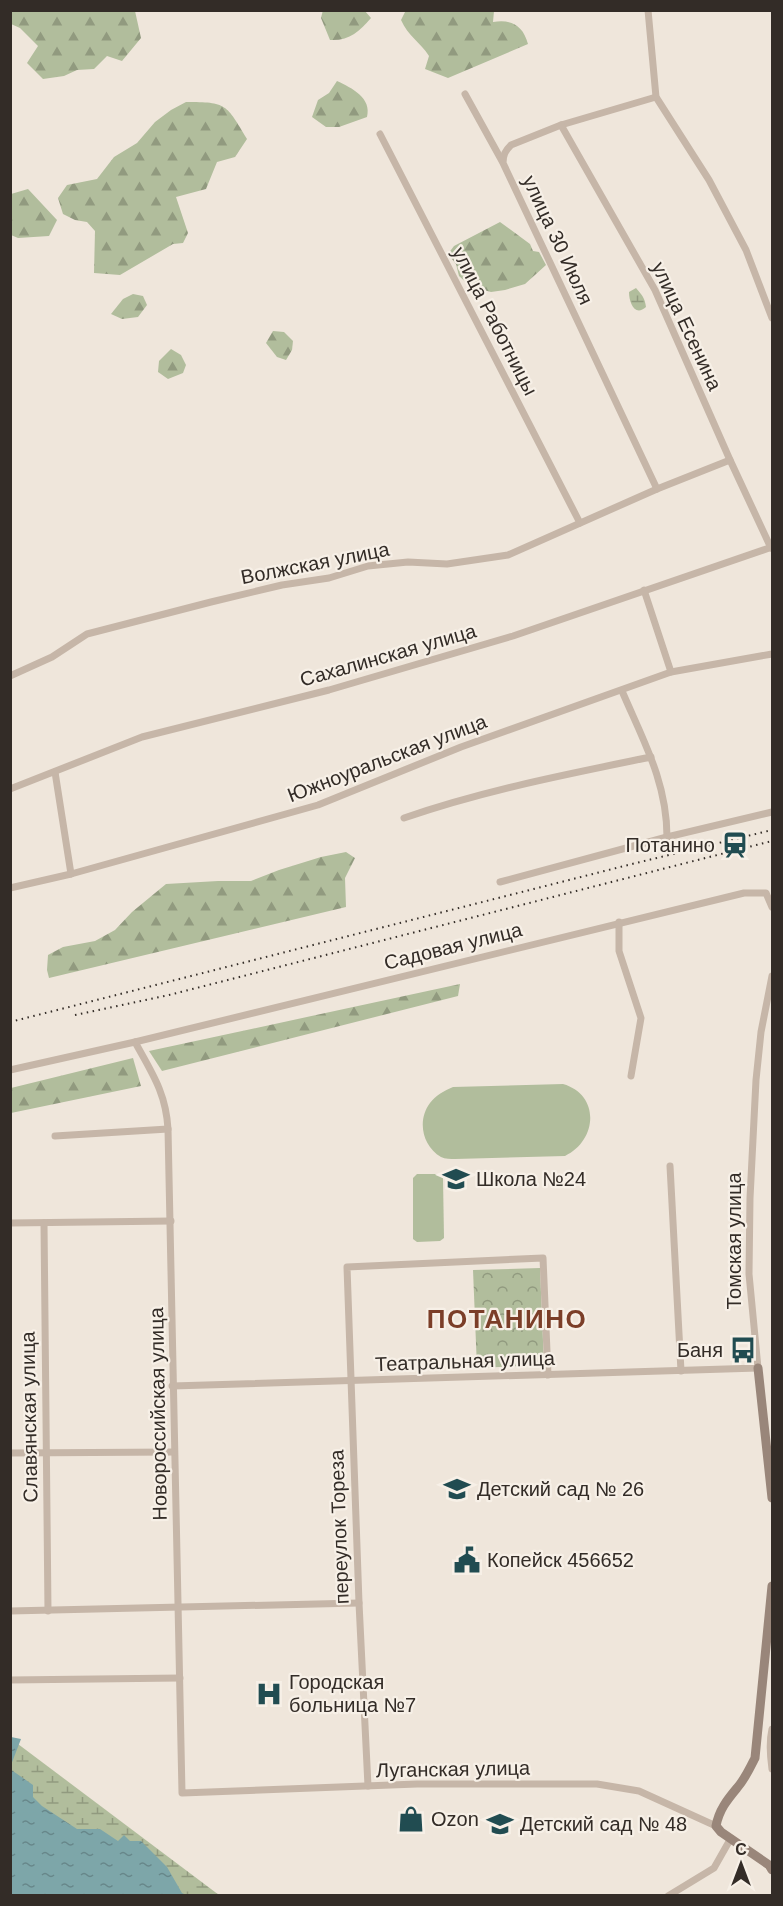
<svg xmlns="http://www.w3.org/2000/svg" width="783" height="1906" font-family="Arial,sans-serif">
  <style>
    .grass { fill: #b1bd9c }
    .forest { fill: url(#forest-firs) }
    .wetland { fill: url(#wetland-marsh) }
    .park { fill: url(#park-crowns) }
    .water { fill: url(#water-ripples) }
    .lines { fill: none; stroke-linecap: round; stroke-linejoin: round }
    .street { stroke: #c6b6a8; stroke-width: 7 }
    .secondary { stroke: #99867a; stroke-width: 9 }
    .rail { stroke: #332c27; stroke-width: 2; stroke-dasharray: 1.5 4.5; stroke-linecap: butt }
    .labels { text-anchor: middle; stroke-width: 4.5; stroke-linejoin: round; paint-order: stroke }
    .street-label { font-size: 20px; fill: #332c27; stroke: #f7f0e7 }
    .poi-label { font-size: 20px; fill: #332c27; stroke: #f7f0e7; text-anchor: start }
    .district-label { font-size: 26px; font-weight: bold; letter-spacing: 1.5px; fill: #7b3e28; stroke: #f7f0e7 }
  </style>
  <defs>
    <pattern id="forest-firs" width="22" height="20" patternUnits="userSpaceOnUse" patternTransform="scale(1.5)"><rect width="22" height="20" fill="#b1bd9c"/><path d="M5 1l3.5 6h-7zM16 11l3.5 6h-7z" fill="#919a7f"/></pattern>
    <pattern id="wetland-marsh" width="20" height="14" patternUnits="userSpaceOnUse" patternTransform="scale(1.5)"><rect width="20" height="14" fill="#b1bd9c"/><path d="M1 5h8M5 5V1M11 12h8M15 12V8" fill="none" stroke="#919a7f"/></pattern>
    <pattern id="park-crowns" width="20" height="18" patternUnits="userSpaceOnUse" patternTransform="scale(1.5)"><rect width="20" height="18" fill="#b1bd9c"/><path d="M2 6a3 3 0 1 1 6 0M12 15a3 3 0 1 1 6 0" fill="none" stroke="#919a7f"/></pattern>
    <pattern id="water-ripples" width="26" height="14" patternUnits="userSpaceOnUse" patternTransform="scale(1.5)"><rect width="26" height="14" fill="#7da6a9"/><path d="M2 4q2-2 4 0t4 0M15 11q2-2 4 0t4 0" fill="none" stroke="#67878a"/></pattern>
  </defs>
  <rect width="100%" height="100%" fill="#efe6db"/>
  <g class="grass">
    <path d="M563,1084C601,1095 597,1141 565,1156L455,1159C451,1159 445,1159 441,1157C422,1146 417,1120 430,1103C436,1095 444,1091 453,1087Z"/>
    <path d="M417,1174H439L443,1178L444,1238L440,1241L417,1242L413,1239V1178Z"/>
  </g>
  <g class="forest">
    <path d="M11,10L135,11L141,38L122,61L107,56L94,69L77,70L64,76L43,79L27,63L38,46L20,28L11,24Z"/>
    <path d="M323,10L365,11L371,18C359,32 349,41 330,40L321,18Z"/>
    <path d="M406,10L494,11L493,22C511,19 523,25 528,44L448,78L425,69L429,56C420,42 408,36 401,20Z"/>
    <path d="M337,81C352,88 372,98 367,117L339,127H326L312,117L318,100L329,93Z"/>
    <path d="M186,102C227,102 226,104 247,139L235,157L217,162L206,189L176,197L188,233L183,243L173,244L120,275L94,273L95,231L87,222L75,220L63,214L58,198L67,185L97,179L114,157L137,143L155,122L171,110Z"/>
    <path d="M28,189L57,220L49,236L18,238L11,235V194Z"/>
    <path d="M500,222L530,244L533,251L539,252L546,265L525,284L505,290L491,292L470,286L459,276L456,264L448,254L454,246Z"/>
    <path d="M133,294L143,296L147,305L138,317L122,319L111,314L123,299Z"/>
    <path d="M273,331L284,332L293,341L292,350L286,360L277,357L266,343Z"/>
    <path d="M171,349L181,355L186,365L183,373L168,379L158,372L159,361Z"/>
    <path d="M346,852L355,858L345,878L346,907L49,978L47,970L48,955L63,947L95,941L115,930L132,912L166,884L218,881H251L279,870L321,857Z"/>
    <path d="M460,984L458,996L162,1071L149,1051Z"/>
    <path d="M133,1058L141,1086L11,1113V1088Z"/>
  </g>
  <g class="wetland">
    <path d="M636,288C642,295 645,298 646,307C635,317 629,303 629,292Z"/>
    <path d="M10,1738L219,1895H11Z"/>
  </g>
  <path class="park" d="M540,1268L544,1365L477,1368L473,1270Z"/>
  <g class="water">
    <path d="M11,1737L21,1739L11,1765L10,1737Z"/>
    <path d="M10,1769L33,1785V1797L42,1806L77,1829H100L118,1841L124,1835L130,1841H141L167,1867L182,1893L186,1895H11Z"/>
  </g>
  <g class="lines">
    <g class="street">
      <path d="M648,10L656,97L709,180L746,250L772,318"/>
      <path d="M465,94L502,161"/>
      <path d="M656,97L561,125L511,145C505,151 503,155 503,163L657,489"/>
      <path d="M561,125L655,290L730,460L771,548"/>
      <path d="M380,134L580,523"/>
      <path d="M644,590L671,672"/>
      <path d="M10,676L52,657L87,634L211,602L282,585L329,578L368,566L408,562L447,564L508,555L657,489L730,460"/>
      <path d="M622,691C643,740 667,782 667,837"/>
      <path d="M55,772L71,874"/>
      <path d="M10,789L142,737L329,690L513,636L772,547"/>
      <path d="M404,818C485,790 568,774 651,757"/>
      <path d="M500,882L667,837L772,812"/>
      <path d="M10,888L71,874L318,805L461,747L671,672L772,654"/>
      <path d="M619,922V951L641,1018L631,1076"/>
      <path d="M135,1042C152,1073 166,1093 168,1129L182,1793L417,1784H597L639,1791L716,1826"/>
      <path d="M10,1070L135,1042L744,893H766L772,907"/>
      <path d="M55,1136L168,1129"/>
      <path d="M670,1166L681,1371"/>
      <path d="M10,1223L171,1221"/>
      <path d="M44,1223L48,1611"/>
      <path d="M172,1386L758,1368L749,1274L750,1198L756,1080L761,1032L772,976"/>
      <path d="M10,1453L174,1452"/>
      <path d="M10,1611L359,1603"/>
      <path d="M10,1680L180,1678"/>
      <path d="M772,1729C769,1742 770,1755 772,1769"/>
      <path d="M368,1786L359,1603L347,1267L543,1258L548,1375"/>
      <path d="M668,1896L714,1868L731,1838"/>
    </g>
    <g class="secondary">
      <path d="M758,1368L772,1498"/>
      <path d="M772,1586L755,1758C750,1768 745,1779 737,1788C727,1800 719,1810 716,1826L721,1832L769,1865L772,1870"/>
    </g>
    <g class="rail">
      <path d="M75,1015L169,995L772,841"/>
      <path d="M10,1022L632,864L772,830"/>
    </g>
  </g>
  <defs>
    <g id="station-bare" transform="scale(2.07)"><path d="M-3-6H3Q5-6 5-4V2Q5 4 3 4L4.5 6H3L1.5 4h-3L-3 6H-4.5L-3 4Q-5 4-5 2V-4Q-5-6-3-6ZM-3.5-4v3h7v-3ZM-3.5 1v1.5H-2V1ZM2 1v1.5H3.5V1Z" fill="#214c51" stroke="#f7f0e7" stroke-width="2.5" paint-order="stroke"/></g>
    <g id="school-bare" transform="scale(2.07)"><path d="M0-5L7-2L0 1L-7-2ZM-4 1L0 2.5L4 1V4Q0 6-4 4Z" fill="#214c51" stroke="#f7f0e7" stroke-width="2.5" paint-order="stroke"/></g>
    <g id="bus-bare" transform="scale(2.07)"><path d="M-5-6H5V4H4V6H2V4H-2V6H-4V4H-5ZM-3.5-4V0h7V-4ZM-3.5 1.2v1.5H-2V1.2ZM2 1.2v1.5H3.5V1.2Z" fill="#214c51" stroke="#f7f0e7" stroke-width="2.5" paint-order="stroke"/></g>
    <g id="civic-bare" transform="scale(2.07)"><path d="M-.6-6.5H3V-4.5H.6V-3L4-1V1h2V6H-6V1h2V-1L-.6-3ZM-1.2 2.5V6h2.4V2.5Z" fill="#214c51" stroke="#f7f0e7" stroke-width="2.5" paint-order="stroke"/></g>
    <g id="hospital-bare" transform="scale(2.07)"><path d="M-5-5h3v3.5h4V-5h3V5h-3V1.5h-4V5h-3Z" fill="#214c51" stroke="#f7f0e7" stroke-width="2.5" paint-order="stroke"/></g>
    <g id="shop-bare" transform="scale(2.07)"><path d="M-5-2.5h2.3a2.7 3.5 0 0 1 5.4 0H5L5.5 6h-11ZM-1.5-2.5h3a1.5 2.3 0 0 0-3 0Z" fill="#214c51" stroke="#f7f0e7" stroke-width="2.5" paint-order="stroke"/></g>
  </defs>
  <g fill-rule="evenodd">
    <use href="#station-bare" x="735" y="845"/>
    <use href="#school-bare" x="456" y="1179"/>
    <use href="#bus-bare" x="743" y="1350"/>
    <use href="#school-bare" x="457" y="1489"/>
    <use href="#civic-bare" x="467" y="1560"/>
    <use href="#hospital-bare" x="269" y="1694"/>
    <use href="#shop-bare" x="411" y="1819"/>
    <use href="#school-bare" x="500" y="1824"/>
  </g>
  <g class="labels">
    <g class="street-label">
      <text transform="translate(558 240) rotate(65)" y="7">улица 30 Июля</text>
      <text transform="translate(495 321) rotate(63)" y="7">улица Работницы</text>
      <text transform="translate(687 326) rotate(65)" y="7">улица Есенина</text>
      <text transform="translate(315 563) rotate(-11)" y="7">Волжская улица</text>
      <text transform="translate(388 655) rotate(-16)" y="7">Сахалинская улица</text>
      <text transform="translate(387 758) rotate(-21)" y="7">Южноуральская улица</text>
      <text transform="translate(453 946) rotate(-14)" y="7">Садовая улица</text>
      <text transform="translate(734 1241) rotate(-90)" y="7">Томская улица</text>
      <text transform="translate(465 1361) rotate(-2)" y="7">Театральная улица</text>
      <text transform="translate(158 1414) rotate(-91)" y="7">Новороссийская улица</text>
      <text transform="translate(29 1417) rotate(-91)" y="7">Славянская улица</text>
      <text transform="translate(339 1527) rotate(-92)" y="7">переулок Тореза</text>
      <text transform="translate(453 1769) rotate(-1)" y="7">Луганская улица</text>
    </g>
    <g class="poi-label">
      <text x="715" y="852" text-anchor="end">Потанино</text>
      <text x="476" y="1186">Школа №24</text>
      <text x="723" y="1357" text-anchor="end">Баня</text>
      <text x="477" y="1496">Детский сад № 26</text>
      <text x="487" y="1567">Копейск 456652</text>
      <text x="289" y="1689">Городская<tspan x="289" dy="23">больница №7</tspan></text>
      <text x="431" y="1826">Ozon</text>
      <text x="520" y="1831">Детский сад № 48</text>
    </g>
    <g class="district-label">
      <text x="507" y="1328">ПОТАНИНО</text>
    </g>
  </g>
  <rect width="783" height="1906" fill="none" stroke="#332c27" stroke-width="24"/>
  <g transform="translate(741 1864)" stroke="#f7f0e7" stroke-width="4.5" paint-order="stroke">
  <path d="M0-4.5L10 22L0 15L-10 22Z" fill="#332c27"/>
  <text y="-9" font-size="16" font-weight="bold" text-anchor="middle" fill="#332c27">С</text>
  </g>
</svg>
